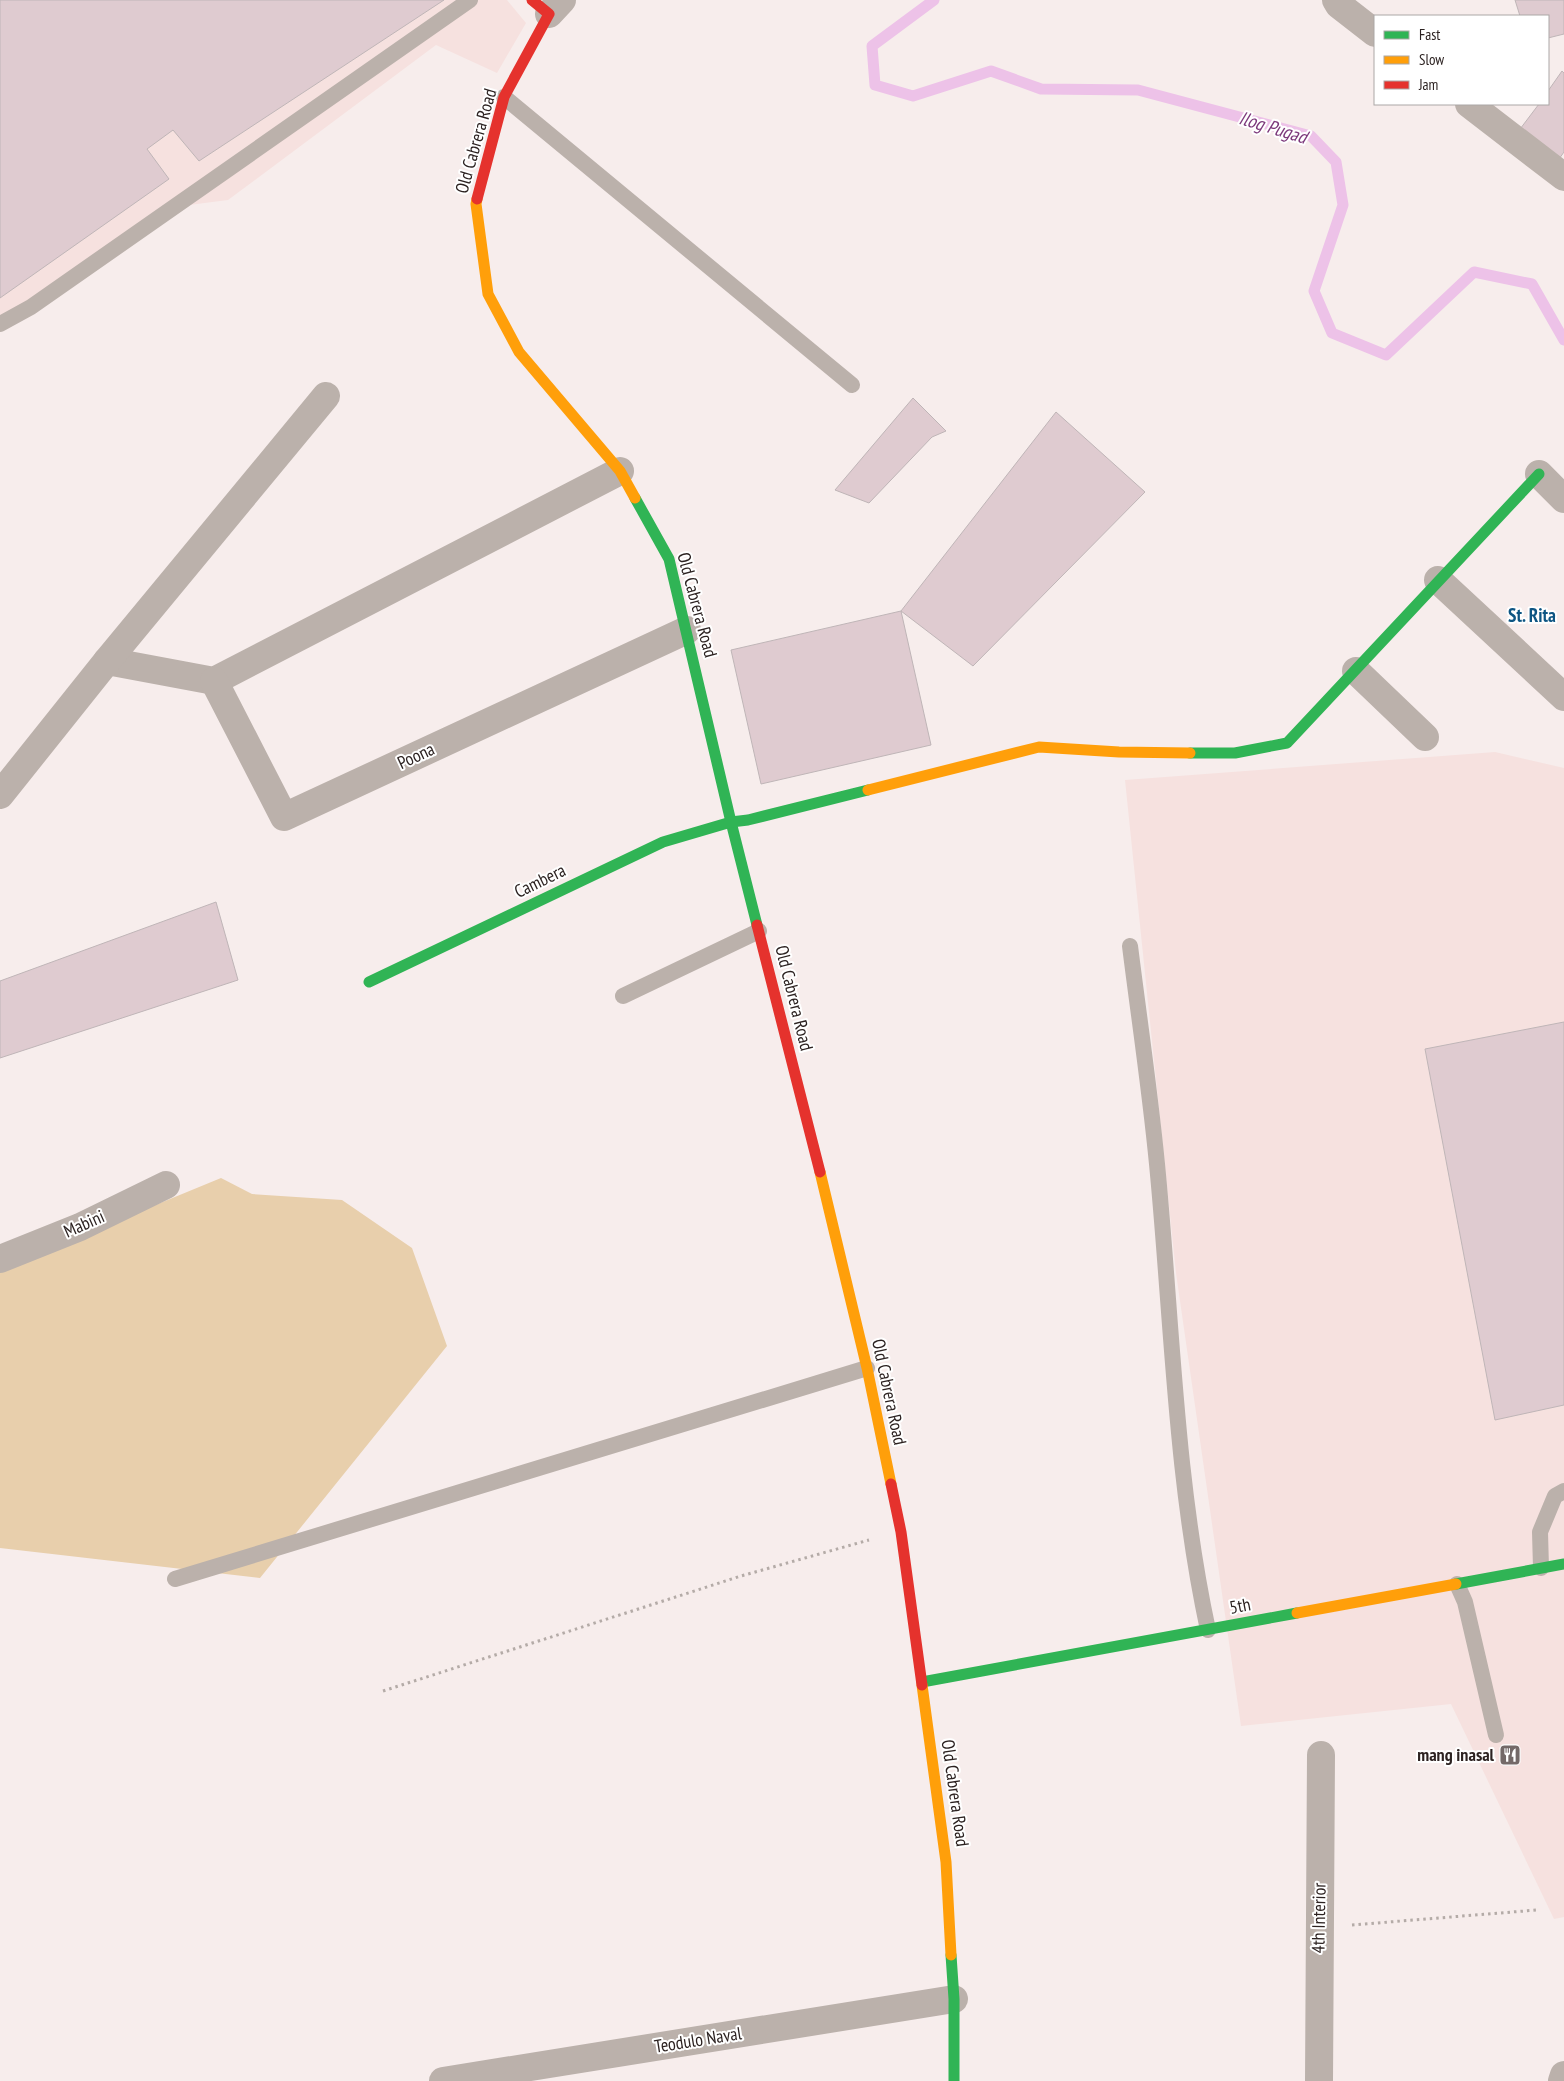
<svg xmlns="http://www.w3.org/2000/svg" width="1564" height="2081" font-family="'PT Sans Narrow',sans-serif">
  <style>
    .built { fill: #f6e1df }
    .green { fill: #e8cfac }
    .lines { fill: none; stroke-linecap: round; stroke-linejoin: round }
    .stream { stroke: #edc2e8; stroke-width: 11 }
    .building { fill: #dfcbd0; stroke: #bfb5b7 }
    .path { stroke: #b4aba7; stroke-width: 3; stroke-dasharray: 2.5 4; stroke-linecap: butt }
    .lane { stroke: #bbb1ab; stroke-width: 16 }
    .street { stroke: #bbb1ab; stroke-width: 28 }
    .fast { stroke: #30b455; stroke-width: 11 }
    .slow { stroke: #ff9f0a; stroke-width: 11 }
    .jam { stroke: #e5322d; stroke-width: 11 }
    .labels { text-anchor: middle; stroke-width: 4; stroke-linejoin: round; paint-order: stroke }
    .street-label { font-size: 18px; fill: #2c2221; stroke: #fff }
    .poi-label { font-size: 18px; font-weight: bold; fill: #2c2221; stroke: #fff; text-anchor: end }
    .water-label { font-size: 19px; font-style: italic; fill: #7c387b; stroke: #fff }
    .neighbourhood-label { font-size: 19px; font-weight: bold; fill: #0d5583; stroke: #fff }
  </style>
  <rect width="100%" height="100%" fill="#f7edec"/>
  <g class="built">
    <path d="M0,0H507L526,23L497,73L436,45L228,200L189,205L0,324Z"/>
    <path d="M1495,752L1564,768V1917L1554,1919L1451,1704L1241,1726L1176,1273L1125,780Z"/>
  </g>
  <path class="green" d="M221,1178L252,1194L342,1200L412,1248L447,1346L260,1578L0,1548V1269Z"/>
  <g class="lines">
    <path class="stream" d="M934,0L872,46L875,85L913,96L991,71L1041,89L1138,90L1311,136L1336,162L1343,205L1314,291L1332,333L1386,355L1474,272L1532,284L1564,340"/>
  </g>
  <g class="building">
    <path d="M0,0H444L199,161L173,130L147,149L169,179L0,298Z"/>
    <path d="M1515,0H1564V34L1548,38V16H1520Z"/>
    <path d="M1562,71L1564,73V152L1554,166L1514,137L1539,104H1548V91Z"/>
    <path d="M913,398L946,431L932,437L869,503L835,490Z"/>
    <path d="M1056,412L1145,492L973,666L901,611Z"/>
    <path d="M901,611L931,745L761,784L731,650Z"/>
    <path d="M216,902L238,980L0,1058V981Z"/>
    <path d="M1564,1022V1405L1495,1420L1425,1049Z"/>
  </g>
  <g class="lines">
    <g class="path">
      <path d="M383,1691L741,1576L869,1540"/>
      <path d="M1352,1925L1537,1910"/>
    </g>
    <g class="lane">
      <path d="M504,97L852,385"/>
      <path d="M0,324L31,307L470,0"/>
      <path d="M1130,946C1139,1018 1150,1091 1157,1164C1172,1319 1175,1477 1208,1630"/>
      <path d="M623,996L759,931"/>
      <path d="M1541,1568L1540,1532L1555,1496L1564,1491"/>
      <path d="M175,1579L867,1368"/>
      <path d="M1457,1584L1465,1602L1496,1735"/>
    </g>
    <g class="street">
      <path d="M1336,0L1339,5L1375,33"/>
      <path d="M549,14L562,0"/>
      <path d="M1469,104L1564,177"/>
      <path d="M1539,474L1564,499"/>
      <path d="M1438,580L1564,697"/>
      <path d="M107,661L214,681L620,471"/>
      <path d="M1356,671L1425,737"/>
      <path d="M214,681L284,817L687,630"/>
      <path d="M0,795L107,661L326,396"/>
      <path d="M0,1259L80,1227L166,1185"/>
      <path d="M443,2081L954,1999"/>
      <path d="M1319,2081L1321,1755"/>
      <path d="M1562,2081L1564,2075"/>
    </g>
    <g class="fast">
      <path d="M635,498L669,559L731,822L757,925"/>
      <path d="M1190,753H1235L1287,743L1539,474"/>
      <path d="M369,982L663,842L731,822L748,820L868,790"/>
      <path d="M1456,1584L1564,1564"/>
      <path d="M922,1682L1297,1613"/>
      <path d="M951,1955L954,1999V2081"/>
    </g>
    <g class="slow">
      <path d="M477,199L476,204L488,294L519,352L620,471L635,498"/>
      <path d="M868,790L1039,747L1119,752L1190,753"/>
      <path d="M820,1172L867,1368L891,1484"/>
      <path d="M1297,1613L1456,1584"/>
      <path d="M922,1685L946,1862L951,1955"/>
    </g>
    <g class="jam">
      <path d="M477,199L504,97L549,14L532,0"/>
      <path d="M757,925L820,1172"/>
      <path d="M891,1484L901,1532L922,1685"/>
    </g>
  </g>
  <defs>
    <g id="restaurant-square" transform="scale(1.125)"><rect x="-9" y="-9" width="18" height="18" rx="4" fill="#736968" stroke="#fff"/><path d="M-5-6h1v4h1v-4h1v4h1v-4h1v5L-1.5 .5V6h-2V.5L-5-1ZM5-6V6H3V1.5H1.5Q1.5-4 5-6Z" fill="#fff"/></g>
  </defs>
  <g fill-rule="evenodd">
    <use href="#restaurant-square" x="1510" y="1755"/>
  </g>
  <g class="labels">
    <g class="street-label">
      <text transform="translate(476 141) rotate(-74)" y="6">Old Cabrera Road</text>
      <text transform="translate(697 605) rotate(75)" y="6">Old Cabrera Road</text>
      <text transform="translate(416 756) rotate(-25)" y="6">Poona</text>
      <text transform="translate(540 881) rotate(-26)" y="6">Cambera</text>
      <text transform="translate(794 998) rotate(76)" y="6">Old Cabrera Road</text>
      <text transform="translate(84 1224) rotate(-24)" y="6">Mabini</text>
      <text transform="translate(889 1392) rotate(78)" y="6">Old Cabrera Road</text>
      <text transform="translate(1240 1606) rotate(-11)" y="6">5th</text>
      <text transform="translate(955 1793) rotate(82)" y="6">Old Cabrera Road</text>
      <text transform="translate(1319 1918) rotate(-89)" y="6">4th Interior</text>
      <text transform="translate(698 2040) rotate(-9)" y="6">Teodulo Naval</text>
    </g>
    <g class="poi-label">
      <text x="1494" y="1761">mang inasal</text>
    </g>
    <g class="water-label">
      <text transform="translate(1273 127) rotate(17)" y="7">Ilog Pugad</text>
    </g>
    <g class="neighbourhood-label">
      <text x="1532" y="622">St. Rita</text>
    </g>
  </g>
  <rect x="1374" y="15" width="175" height="90" fill="#ffffff" stroke="#aba7a6"/>
  <rect x="1384" y="31" width="25" height="8" fill="#30b455" stroke="#aba7a6"/>
  <text x="1419" y="40" font-size="15" fill="#2c2221">Fast</text>
  <rect x="1384" y="56" width="25" height="8" fill="#ff9f0a" stroke="#aba7a6"/>
  <text x="1419" y="65" font-size="15" fill="#2c2221">Slow</text>
  <rect x="1384" y="81" width="25" height="8" fill="#e5322d" stroke="#aba7a6"/>
  <text x="1419" y="90" font-size="15" fill="#2c2221">Jam</text>
</svg>
